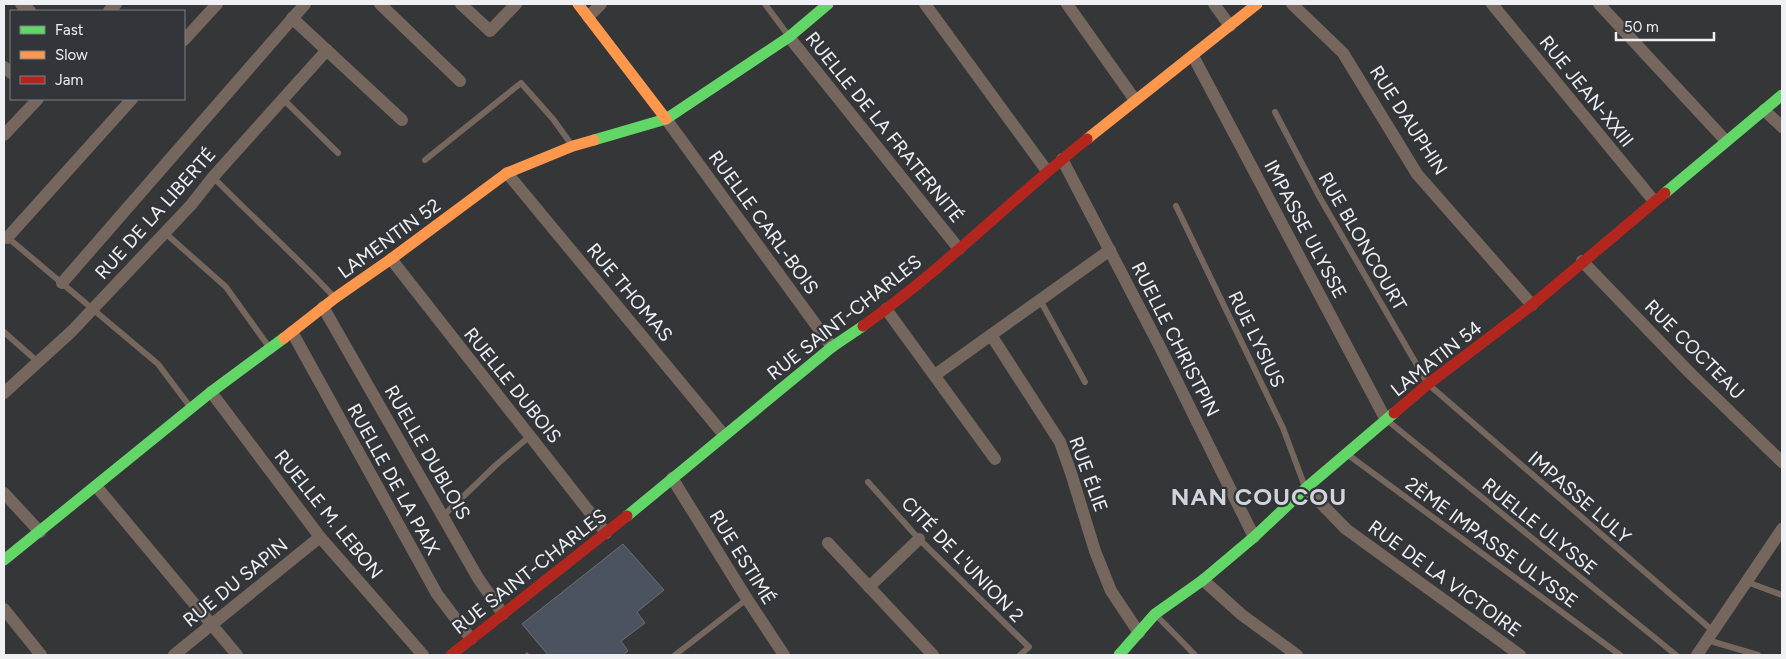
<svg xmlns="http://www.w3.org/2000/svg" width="1786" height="659" font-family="Figtree,sans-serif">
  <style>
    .building { fill: #4b5361; stroke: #6c6d6f }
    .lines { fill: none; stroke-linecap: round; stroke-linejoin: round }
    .path { stroke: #736b66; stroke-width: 2.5; stroke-dasharray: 5 2.5; stroke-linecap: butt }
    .lane { stroke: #76675e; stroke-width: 6 }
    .street { stroke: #76675e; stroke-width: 12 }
    .fast { stroke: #63d668; stroke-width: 11 }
    .slow { stroke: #ff974d; stroke-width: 11 }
    .jam { stroke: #b3261e; stroke-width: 11 }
    .labels { text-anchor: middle; stroke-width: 4.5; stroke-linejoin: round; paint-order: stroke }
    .street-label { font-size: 19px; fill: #eef0f3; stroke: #32353a }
    .district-label { font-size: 24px; font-weight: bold; letter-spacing: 1px; fill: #d1d5db; stroke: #32353a }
  </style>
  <rect width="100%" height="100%" fill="#343638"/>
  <path class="building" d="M623,544L664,590L637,612L645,623L621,641L628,651L623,655H548L522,624Z"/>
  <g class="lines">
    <path class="path" d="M526,653L528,655"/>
    <g class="lane">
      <path d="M765,4L788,35"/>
      <path d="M284,100L338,153"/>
      <path d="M1275,112L1320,198L1428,384L1713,631"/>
      <path d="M425,160L521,83L553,119L571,144"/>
      <path d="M213,177C253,218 296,256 335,298"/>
      <path d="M1176,206L1283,428L1305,487"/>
      <path d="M164,232L226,287L269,347"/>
      <path d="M7,237L158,364L191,408"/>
      <path d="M1040,300L1085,382"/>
      <path d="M4,332L38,362"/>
      <path d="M1388,421L1676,655"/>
      <path d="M1347,454L1620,655"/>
      <path d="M868,482L919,539L1029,647L1020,655"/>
      <path d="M443,516L496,465L530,436"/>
      <path d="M1747,582L1782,595"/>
      <path d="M1156,615L1195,655"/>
      <path d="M1707,640L1758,655"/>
      <path d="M675,655L747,599"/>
    </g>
    <g class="street">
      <path d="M21,4L30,11"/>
      <path d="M380,4L460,81"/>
      <path d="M461,4L490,31L516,4"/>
      <path d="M925,4L1047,171"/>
      <path d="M1067,4L1135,100"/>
      <path d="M1214,4L1230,26"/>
      <path d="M1292,4L1343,53L1417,174L1532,305"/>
      <path d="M1492,4L1654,201"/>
      <path d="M1599,4L1726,141"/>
      <path d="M109,11L116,4"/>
      <path d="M588,17L601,4"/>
      <path d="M292,18L402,120"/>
      <path d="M789,37L959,249"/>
      <path d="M184,40L217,4"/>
      <path d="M1193,56L1386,420"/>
      <path d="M4,67L11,73"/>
      <path d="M1764,110L1782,127"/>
      <path d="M666,119L832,347"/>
      <path d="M4,135L38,99"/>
      <path d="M1062,159L1160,347L1254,537"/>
      <path d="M507,173L724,435"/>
      <path d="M7,238L132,99"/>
      <path d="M391,259L606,533"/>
      <path d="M1582,261L1690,373L1782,462"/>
      <path d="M62,283L305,4"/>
      <path d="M323,307L478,578L503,614"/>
      <path d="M886,309L995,459"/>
      <path d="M292,332L437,594L471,639"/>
      <path d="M991,335L1060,442L1071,473L1095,551L1111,591L1139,633"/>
      <path d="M935,375L1110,250"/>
      <path d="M211,392L320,537L423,655"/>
      <path d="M4,393L72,331L191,205L213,177L327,50"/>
      <path d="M672,478L747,599L784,655"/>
      <path d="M96,486L237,655"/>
      <path d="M1306,488L1346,529L1520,655"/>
      <path d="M4,493L40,532"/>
      <path d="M828,543L933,655"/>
      <path d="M1203,580L1242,615L1297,655"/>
      <path d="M869,587L919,539"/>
      <path d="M4,609L41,655"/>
      <path d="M174,655L320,537"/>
      <path d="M1697,655L1782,529"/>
    </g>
    <g class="fast">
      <path d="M594,140L666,119L789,37L828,4"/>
      <path d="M1665,193L1782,95"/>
      <path d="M627,516L832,347L863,326"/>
      <path d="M4,560L211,392L284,338"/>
      <path d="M1119,655L1155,614L1203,580L1254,537L1306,488L1394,413"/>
    </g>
    <g class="slow">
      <path d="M578,4L666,119"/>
      <path d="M1087,139L1257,4"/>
      <path d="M284,338L335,298L391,259L507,173L573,146L594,140"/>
    </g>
    <g class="jam">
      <path d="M863,326C942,270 1011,200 1087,139"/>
      <path d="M1394,413L1428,384L1532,305L1665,193"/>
      <path d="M451,655L627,516"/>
    </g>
  </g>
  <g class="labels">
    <g class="street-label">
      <text transform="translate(1587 91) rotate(51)" y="7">RUE JEAN-XXIII</text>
      <text transform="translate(1409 120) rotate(57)" y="7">RUE DAUPHIN</text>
      <text transform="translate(885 127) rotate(51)" y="7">RUELLE DE LA FRATERNITÉ</text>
      <text transform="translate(155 213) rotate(-48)" y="7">RUE DE LA LIBERTÉ</text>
      <text transform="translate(764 222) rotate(54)" y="7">RUELLE CARL-BOIS</text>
      <text transform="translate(1306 229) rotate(62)" y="7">IMPASSE ULYSSE</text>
      <text transform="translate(389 238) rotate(-36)" y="7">LAMENTIN 52</text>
      <text transform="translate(1363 241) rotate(60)" y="7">RUE BLONCOURT</text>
      <text transform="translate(630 292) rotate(50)" y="7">RUE THOMAS</text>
      <text transform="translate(844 317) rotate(-38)" y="7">RUE SAINT-CHARLES</text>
      <text transform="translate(1176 339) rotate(63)" y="7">RUELLE CHRISTPIN</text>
      <text transform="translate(1257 339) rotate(64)" y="7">RUE LYSIUS</text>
      <text transform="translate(1695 349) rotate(45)" y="7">RUE COCTEAU</text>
      <text transform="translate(1436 358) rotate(-38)" y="7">LAMATIN 54</text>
      <text transform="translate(513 385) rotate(51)" y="7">RUELLE DUBOIS</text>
      <text transform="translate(428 452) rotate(60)" y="7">RUELLE DUBLOIS</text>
      <text transform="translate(1089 474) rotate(70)" y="7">RUE ÉLIE</text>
      <text transform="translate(394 479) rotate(61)" y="7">RUELLE DE LA PAIX</text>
      <text transform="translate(1580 497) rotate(41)" y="7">IMPASSE LULY</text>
      <text transform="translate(329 514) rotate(51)" y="7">RUELLE M. LEBON</text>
      <text transform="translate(1540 526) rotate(39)" y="7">RUELLE ULYSSE</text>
      <text transform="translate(1492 542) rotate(36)" y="7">2ÈME IMPASSE ULYSSE</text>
      <text transform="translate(743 557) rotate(58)" y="7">RUE ESTIMÉ</text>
      <text transform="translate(963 559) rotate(46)" y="7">CITÉ DE L'UNION 2</text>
      <text transform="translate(529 571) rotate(-38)" y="7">RUE SAINT-CHARLES</text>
      <text transform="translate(1445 578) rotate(36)" y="7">RUE DE LA VICTOIRE</text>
      <text transform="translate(235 582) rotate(-39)" y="7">RUE DU SAPIN</text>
    </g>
    <g class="district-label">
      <text x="1259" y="505">NAN COUCOU</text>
    </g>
  </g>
  <rect width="1786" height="659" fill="none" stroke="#eef0f3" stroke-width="10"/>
  <rect x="10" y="10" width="175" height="90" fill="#32353a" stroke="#7d8084"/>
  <rect x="20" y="26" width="25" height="8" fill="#63d668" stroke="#7d8084"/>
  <text x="55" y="35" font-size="15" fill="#eef0f3">Fast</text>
  <rect x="20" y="51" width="25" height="8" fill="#ff974d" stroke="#7d8084"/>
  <text x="55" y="60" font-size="15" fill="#eef0f3">Slow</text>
  <rect x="20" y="76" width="25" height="8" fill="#b3261e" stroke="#7d8084"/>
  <text x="55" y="85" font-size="15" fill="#eef0f3">Jam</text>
  <path d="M1616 32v8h98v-8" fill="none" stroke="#eef0f3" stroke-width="2.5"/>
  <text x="1624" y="32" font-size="15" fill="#eef0f3" stroke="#32353a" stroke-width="4" paint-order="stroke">50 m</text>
</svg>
